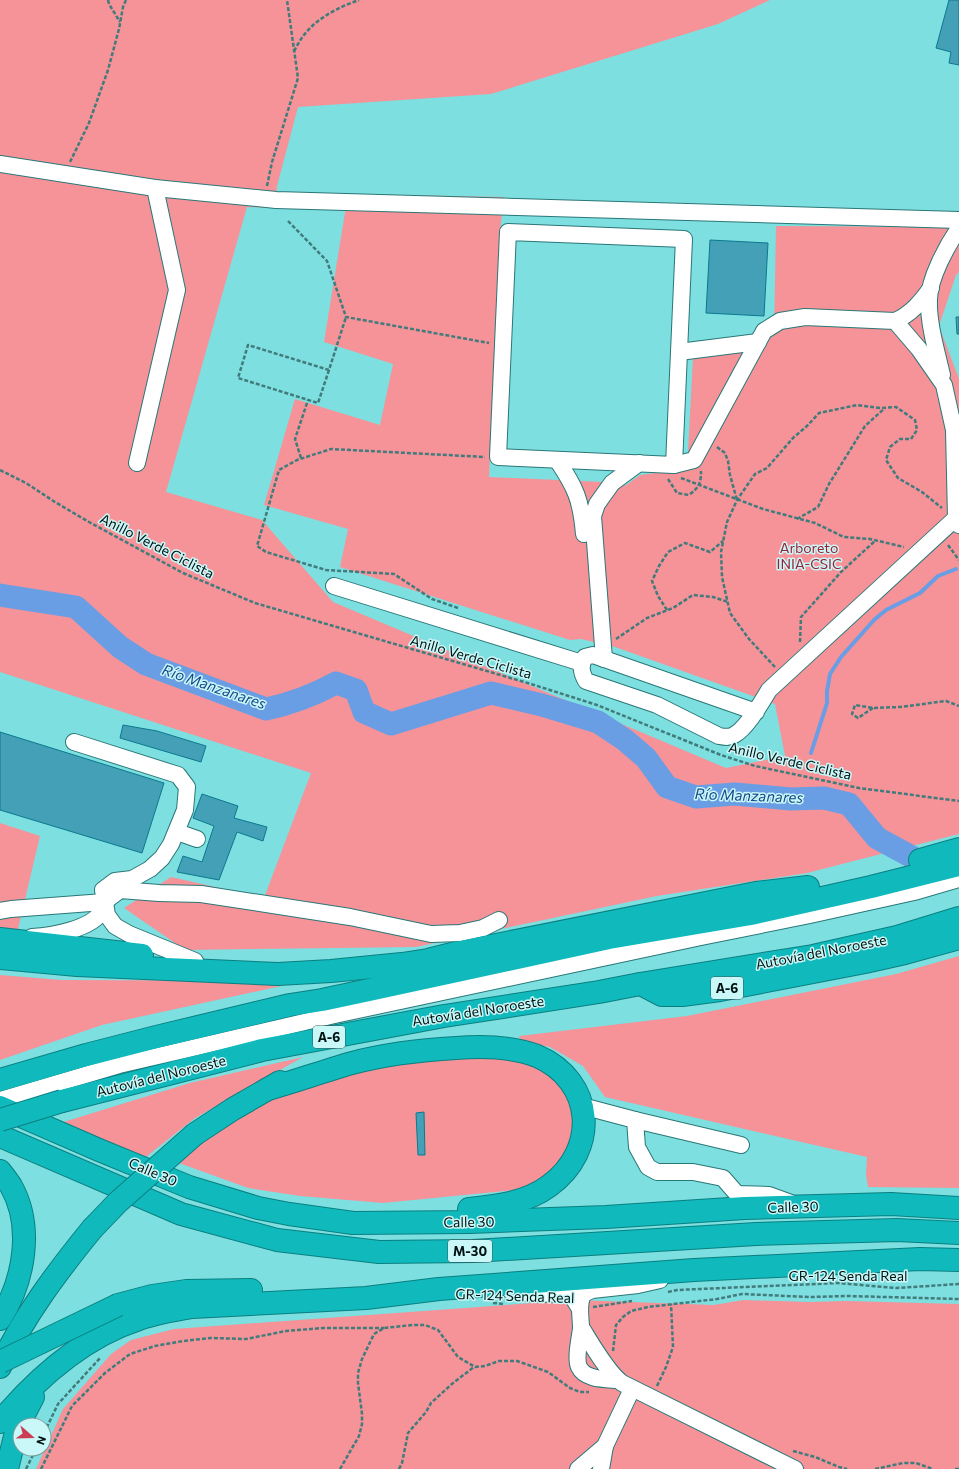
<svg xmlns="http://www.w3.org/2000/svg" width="959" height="1469" font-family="Commissioner,sans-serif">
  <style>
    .green { fill: #f59399 }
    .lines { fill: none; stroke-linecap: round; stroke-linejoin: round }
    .stream { stroke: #699ee4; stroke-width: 4 }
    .river { stroke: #699ee4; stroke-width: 23 }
    .building { fill: #44a0b6; stroke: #0b798e }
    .minor-casing { stroke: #2a7777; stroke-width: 18 }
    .highway-casing { stroke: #0a7f80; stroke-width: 24 }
    .path { stroke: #417b7b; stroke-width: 2.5; stroke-dasharray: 4 2; stroke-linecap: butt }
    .minor { stroke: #fff; stroke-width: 16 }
    .highway { stroke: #10babc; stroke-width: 22 }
    .highway-bridge-casing { stroke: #0a7f80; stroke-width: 24; stroke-linecap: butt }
    .highway-bridge { stroke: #10babc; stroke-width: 22 }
    .labels { text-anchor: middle; stroke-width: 3; stroke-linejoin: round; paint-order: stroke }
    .shield { fill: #caf7f7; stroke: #3d5757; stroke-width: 1 }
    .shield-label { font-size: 13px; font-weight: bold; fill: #001212 }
    .street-label { font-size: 14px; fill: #001212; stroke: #caf7f7 }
    .park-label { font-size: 14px; fill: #962337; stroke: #caf7f7 }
    .water-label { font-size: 15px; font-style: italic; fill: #164989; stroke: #caf7f7 }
  </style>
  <rect width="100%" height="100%" fill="#7edfe0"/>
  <g class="green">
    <path d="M0,0H770L718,24L491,94L298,107L277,186L276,208L247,207L166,492L262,520L333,602L726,768L785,756L775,704L615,647L581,639L570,640L340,567L348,529L264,505L295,399L380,425L393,364L324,342L348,194L504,197L500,231L489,477L625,483V486L640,475L687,469L693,358L774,336L776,226L959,227V272L956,275L939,326L959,379V834L807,873L657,896L416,947L185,950L124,908L171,877L264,898L311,773L0,672Z"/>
    <path d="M0,823L40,836L17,933L0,932Z"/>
    <path d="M959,956V1188L868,1187L866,1175L867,1157L605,1097L583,1066L550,1047L521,1041L519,1036L687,1016L896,974Z"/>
    <path d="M0,975L62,980L304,981L102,1025L0,1060Z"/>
    <path d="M449,1056L505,1058L536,1065L560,1082L576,1115L571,1142L561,1161L547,1177L534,1184L516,1190L383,1203L300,1196L248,1188L179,1163L203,1142L238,1117L285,1093L377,1065Z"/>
    <path d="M303,1057L195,1118L142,1160L57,1124L190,1083Z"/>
    <path d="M575,1300L714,1305L743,1300L810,1302L847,1301L959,1304V1469H36L63,1409L111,1354L131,1340L174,1329Z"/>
  </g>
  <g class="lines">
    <g class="stream">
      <path d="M811,753L827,703V691L830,674L841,657L874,620L886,610L920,593L938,576L956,569"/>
      <path d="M795,799L800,790"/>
    </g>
    <path class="river" d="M0,595L76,607L120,647L146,664L266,709C290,704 314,695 336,683L356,690L364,712L391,724L491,693L542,705L598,722L625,740L646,758L667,787L696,797L735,794L791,799L824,798L849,804L877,838L938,871"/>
  </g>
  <g class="building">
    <path d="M949,0H959V65L949,63L951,52L936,48Z"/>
    <path d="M710,240L768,243L764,316L706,313Z"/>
    <path d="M956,317H959V334H957Z"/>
    <path d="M123,725L157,731L206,746L201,762L120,738Z"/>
    <path d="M0,732L164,783L142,853L0,810Z"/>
    <path d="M202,794L238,806L234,818L267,827L263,841L237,832L219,880L177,872L183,856L202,862L214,826L193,818Z"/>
    <path d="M424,1112L425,1155H418L416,1113Z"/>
  </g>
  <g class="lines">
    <g class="minor-casing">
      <g id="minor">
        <path d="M0,164L155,188L276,200L959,220"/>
        <path d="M508,232L684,239L674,465L498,457Z"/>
        <path d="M895,321C911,314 921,302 931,288"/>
        <path d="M679,352L758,342"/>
        <path d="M942,375C937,353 928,323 929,300C929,278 947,246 959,228"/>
        <path d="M557,460C576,488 581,500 584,534"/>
        <path d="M137,463L177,290L155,188"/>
        <path d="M674,465L694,460L764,331L780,321L805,317L895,321L919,349L944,385L954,430L956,518L959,525"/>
        <path d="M334,586L582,663"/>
        <path d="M604,659L593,516L597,504L612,483L639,463"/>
        <path d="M756,712L593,655L585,657C580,666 581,672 586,681L657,705L719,736C724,737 729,738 734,735C747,728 761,703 769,690L956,518"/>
        <path d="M74,742L178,775L187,787L185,810L171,844L162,858L150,869L132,879L115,881L103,890L107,915L115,926L129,934L195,961"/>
        <path d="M177,832L197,839"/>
        <path d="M0,911L11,909L104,902L120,890L159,893L201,894L350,917L431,934L460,933L483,928L499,920"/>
        <path d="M32,937C51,936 92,929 102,911C103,909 103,905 104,902"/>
        <path d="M0,1100L119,1065L339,1014L701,937L810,915L914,892L959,879"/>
        <path d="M582,1106L635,1120L637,1147L648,1167L657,1172H693L723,1178L737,1194L769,1195L791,1203"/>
        <path d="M635,1120L741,1145"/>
        <path d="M511,1291L536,1294L569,1293L572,1296L580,1309"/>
        <path d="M581,1327C591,1343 607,1372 622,1383L795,1469"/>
        <path d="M618,1380C606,1379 585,1380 579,1367C575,1358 580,1338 581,1328C581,1317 578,1307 582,1297C584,1293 588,1292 592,1290L638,1285L660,1280"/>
        <path d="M578,1469L605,1446L632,1389"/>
        <path d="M601,1469L605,1446"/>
      </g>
    </g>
    <g class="highway-casing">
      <g id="highway">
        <path d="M920,860L959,849"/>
        <path d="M0,939L142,955"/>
        <path d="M0,958L77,965L278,974L331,971L402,964L428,960L456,953L756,893L808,887"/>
        <path d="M641,984L662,995H682L720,990L865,962L905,953L959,938"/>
        <path d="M0,1080L86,1055L156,1037L290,1005L322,1000L369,990L609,938L751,914L871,887L959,865"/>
        <path d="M268,1089C296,1081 324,1071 352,1063C386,1054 421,1050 456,1048C483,1046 512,1046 537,1056C595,1081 599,1150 549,1186C526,1203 497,1206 469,1209"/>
        <path d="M62,1101L262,1050L444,1016L599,992L640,984L813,956L897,937L959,918"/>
        <path d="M0,1107L99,1150L189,1187L258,1208L289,1214L353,1223L469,1222L606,1217L745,1208L891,1204L959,1208"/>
        <path d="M195,1134L233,1109L280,1082"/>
        <path d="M0,1136L181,1214L277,1240L379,1252L473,1251L756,1234L897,1230L959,1233"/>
        <path d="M0,1171C4,1176 8,1181 11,1186C34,1227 24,1281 0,1319"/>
        <path d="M118,1305L152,1296L186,1291L251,1290"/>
        <path d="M0,1367C23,1317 57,1272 92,1229"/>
        <path d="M0,1422C37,1378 83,1337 139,1319C156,1313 174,1310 192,1307L366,1298L439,1289L694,1270L920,1259L959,1260"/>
        <path d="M7,1469L17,1428L33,1397"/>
      </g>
    </g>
    <g class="path">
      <path d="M108,0L109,4L120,22"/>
      <path d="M294,51C297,46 300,40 304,35C317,18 339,7 359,0"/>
      <path d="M70,162L89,123L108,70L119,29L123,7L126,0"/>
      <path d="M267,186L272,162L298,78L287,0"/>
      <path d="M288,221L327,261L346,317L489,343"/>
      <path d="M329,370L318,403L238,378L248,345L329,370L346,317"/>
      <path d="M717,447L725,453L728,461L730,475L737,500"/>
      <path d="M301,458L295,439L308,400"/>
      <path d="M0,470L26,483L55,502L89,522L183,573L255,603L531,684L597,705L721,755L755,766L859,788L959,801"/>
      <path d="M681,478L763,509L815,523L844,537L870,539L904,547"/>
      <path d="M668,479L677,493L689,495C699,487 701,484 701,471"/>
      <path d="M797,519L818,507L829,484L865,426L885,408"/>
      <path d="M948,545L959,560"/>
      <path d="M458,608L432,599L394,574L326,570L266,552L257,546L279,470L297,460L331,449L485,457"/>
      <path d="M667,610L658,596L652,581L659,566L668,552L685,543L710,552L723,541"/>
      <path d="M616,639L647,618L673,608L693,595L713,597L728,602"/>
      <path d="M800,642L801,617L841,572L876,540"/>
      <path d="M775,667L749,639L730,613L722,577L721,552L727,522L737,500L755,474L767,468L793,438L807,426L819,413L857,405L880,408L896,407L915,420L917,430L911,439H900L890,447L886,460L898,478L922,492L942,508"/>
      <path d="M873,708L858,718L852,714L855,705L873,708L900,707L946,701L959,706"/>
      <path d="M668,1292L677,1290L838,1283L896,1288L959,1284"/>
      <path d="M493,1303L504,1304"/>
      <path d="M593,1307L632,1301"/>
      <path d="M613,1351L616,1325L623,1317L631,1311L648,1307L717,1299L742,1294L810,1297L848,1296L959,1299"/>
      <path d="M657,1386L666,1367L673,1347L671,1304"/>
      <path d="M44,1433L58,1404L101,1357"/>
      <path d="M793,1451L815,1457L839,1467L847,1469"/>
      <path d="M26,1469L36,1449"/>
      <path d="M41,1469L72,1406L105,1373L130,1354L155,1346L183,1341L211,1338L246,1339L286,1331L323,1328H384"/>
      <path d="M340,1469L359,1436L362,1424V1414L358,1383V1373L362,1359L374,1334L384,1328L412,1325H425L438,1330L458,1357L475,1367L485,1366L499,1361H517L548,1372L570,1388L580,1392H589"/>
      <path d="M399,1469L402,1463L408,1433L426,1412L431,1403L453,1383L474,1367"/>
      <path d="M875,1469L903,1463H916L933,1469"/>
      <path d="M955,1469H959"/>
    </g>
    <use href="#minor" class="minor"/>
    <use href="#highway" class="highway"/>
    <g class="highway-bridge-casing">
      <g id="highway-bridge">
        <path d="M0,1120L62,1101"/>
        <path d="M92,1229L118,1202L195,1134"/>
        <path d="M0,1362L118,1305"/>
      </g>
    </g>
    <use href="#highway-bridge" class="highway-bridge"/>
  </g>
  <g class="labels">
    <g class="shield">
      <rect x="711" y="977" width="32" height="22" rx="3"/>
      <rect x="313" y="1026" width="32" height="22" rx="3"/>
      <rect x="448" y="1240" width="44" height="22" rx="3"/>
    </g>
    <g class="shield-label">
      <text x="727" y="993">A-6</text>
      <text x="329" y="1042">A-6</text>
      <text x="470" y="1256">M-30</text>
    </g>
    <g class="street-label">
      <text transform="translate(157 546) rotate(27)" y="5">Anillo Verde Ciclista</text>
      <text transform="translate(471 657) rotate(16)" y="5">Anillo Verde Ciclista</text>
      <text transform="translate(790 761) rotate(13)" y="5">Anillo Verde Ciclista</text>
      <text transform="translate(821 952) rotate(-11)" y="5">Autovía del Noroeste</text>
      <text transform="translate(478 1011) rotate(-9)" y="5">Autovía del Noroeste</text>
      <text transform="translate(161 1076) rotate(-14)" y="5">Autovía del Noroeste</text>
      <text transform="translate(153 1172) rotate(23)" y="5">Calle 30</text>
      <text transform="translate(793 1207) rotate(-2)" y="5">Calle 30</text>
      <text transform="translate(469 1222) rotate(-1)" y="5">Calle 30</text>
      <text x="848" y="1281">GR-124 Senda Real</text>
      <text transform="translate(515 1296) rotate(2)" y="5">GR-124 Senda Real</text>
    </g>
    <g class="park-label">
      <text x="809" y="553">Arboreto<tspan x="809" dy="16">INIA-CSIC</tspan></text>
    </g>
    <g class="water-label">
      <text transform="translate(214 687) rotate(19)" y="5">Río Manzanares</text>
      <text transform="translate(749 796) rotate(2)" y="5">Río Manzanares</text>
    </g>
  </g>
  <g transform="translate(32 1437) rotate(110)"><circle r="19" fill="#caf7f7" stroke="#799b9b"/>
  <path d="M0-3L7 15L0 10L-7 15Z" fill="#cc3c53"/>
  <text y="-6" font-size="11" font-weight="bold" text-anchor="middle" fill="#001212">N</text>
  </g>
</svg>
